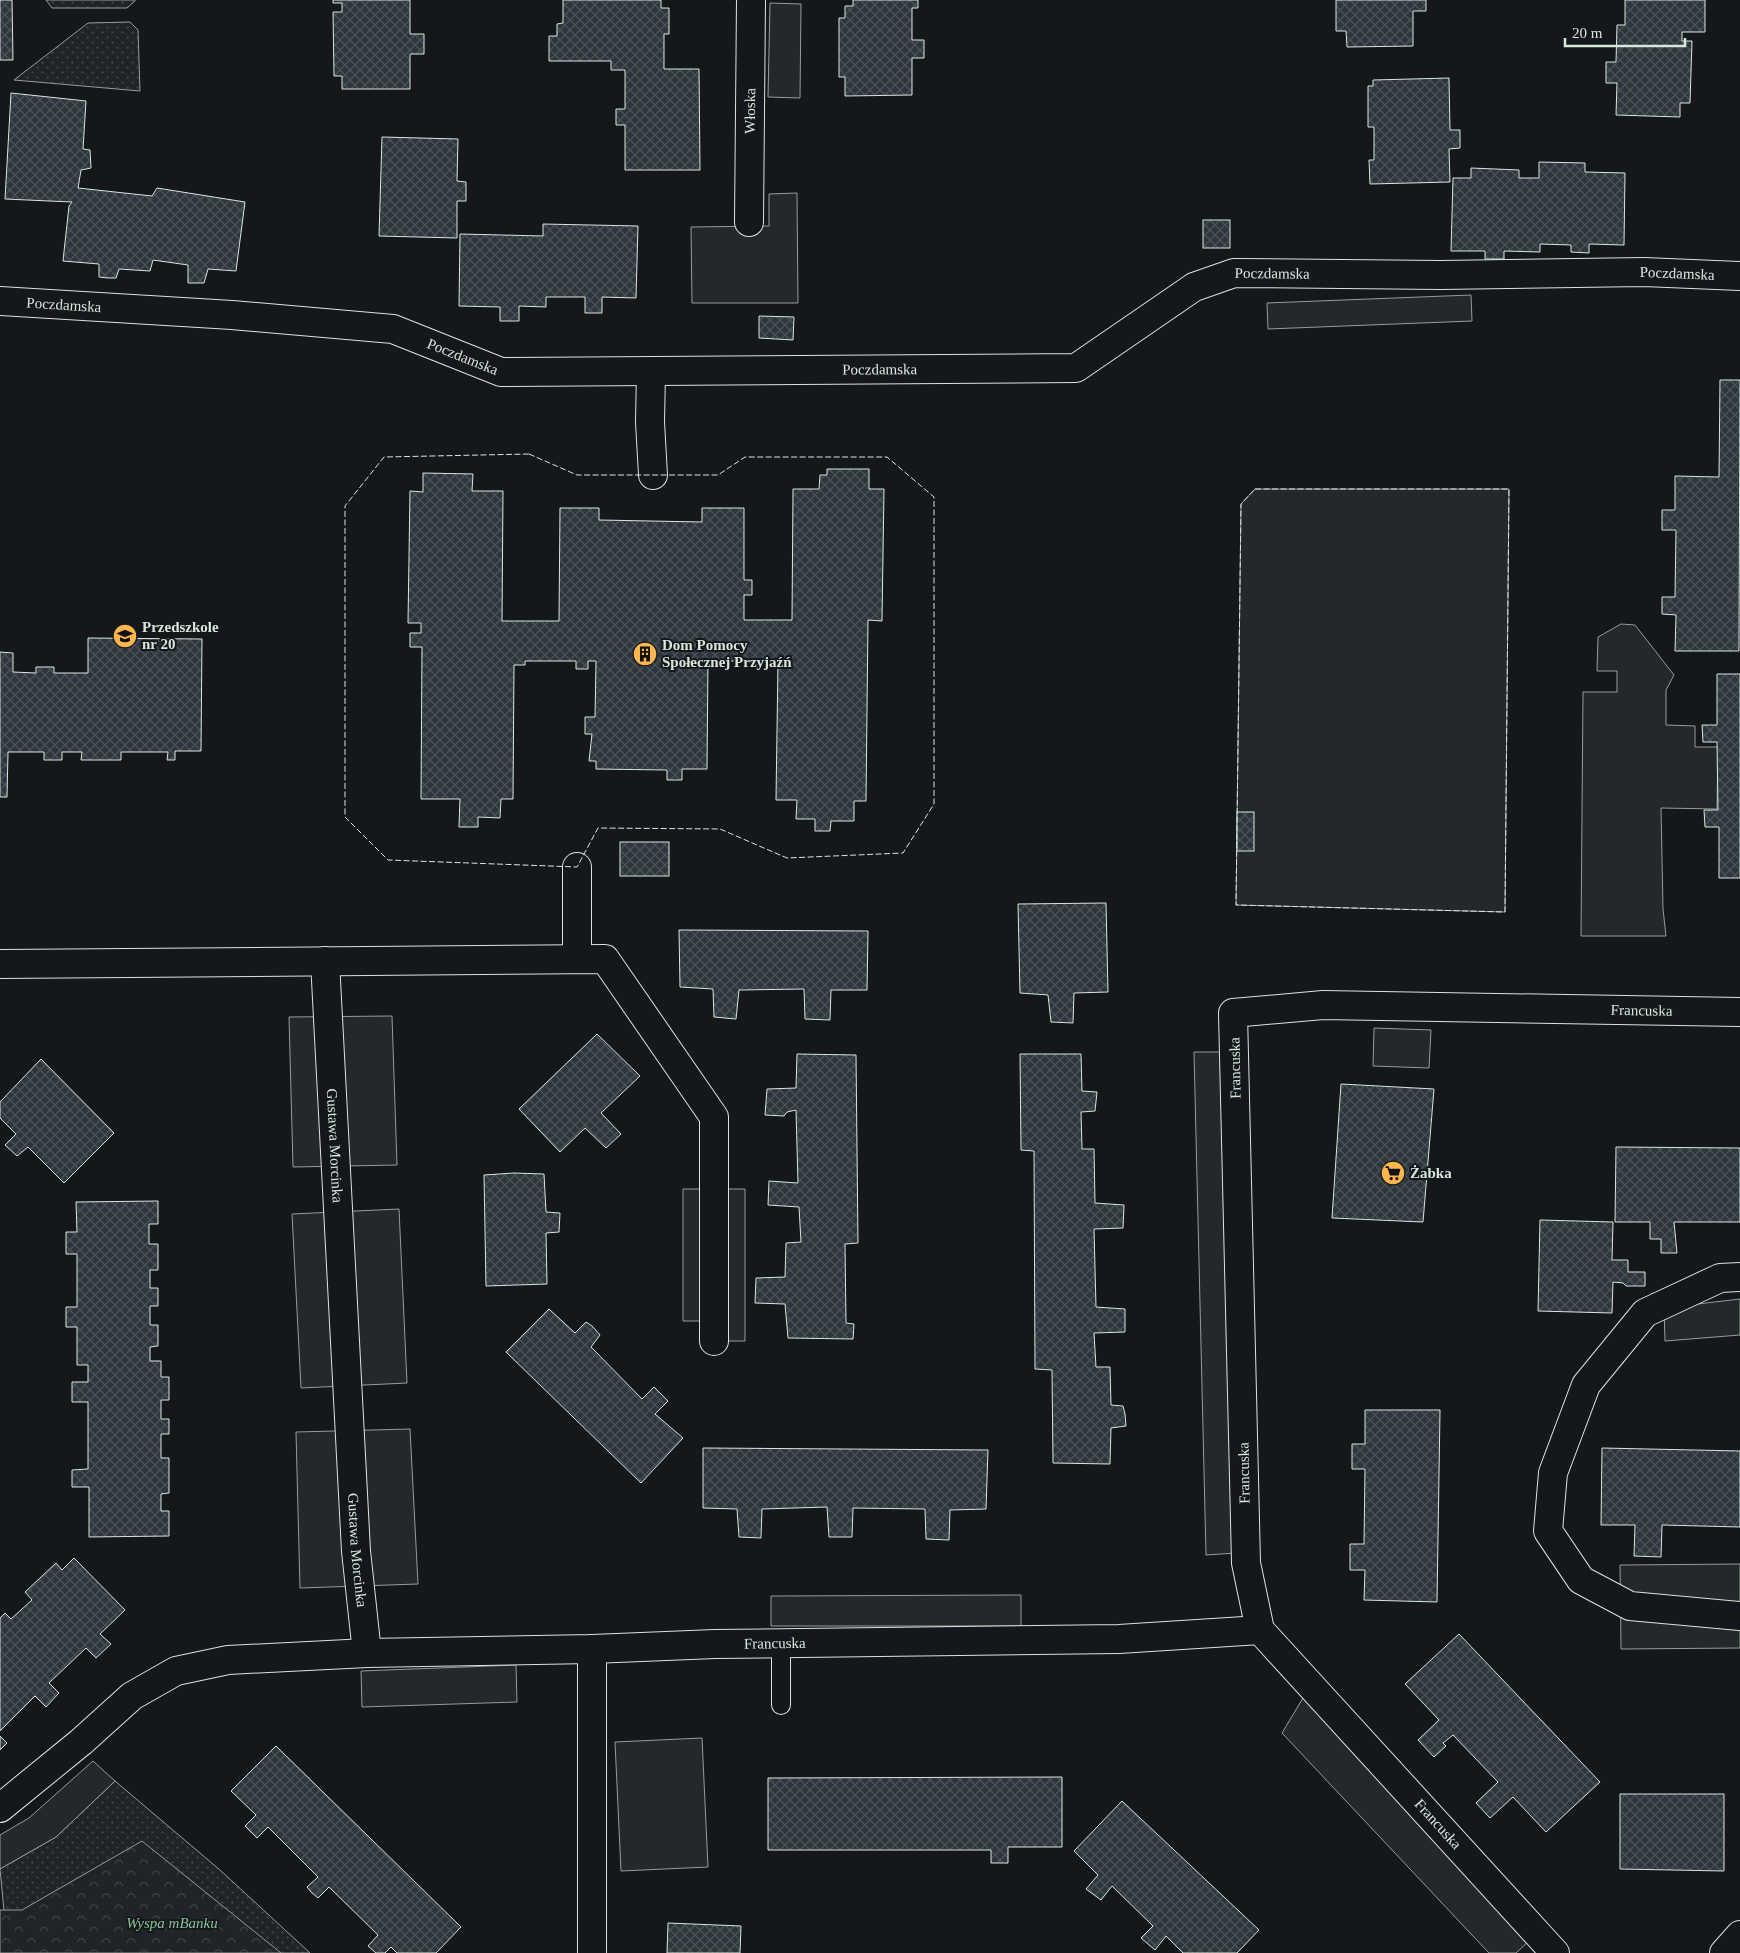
<svg xmlns="http://www.w3.org/2000/svg" width="1740" height="1953" font-family="Georgia,serif">
  <style>
    .grass { fill: url(#grass-dots); stroke: #939e99 }
    .forest { fill: url(#forest-crowns); stroke: #939e99 }
    .parking { fill: #24282b; stroke: #939e99 }
    .building { fill: url(#building-cross-hatch); stroke: #d8e6dc }
    .lines { fill: none; stroke-linecap: round; stroke-linejoin: round }
    .lane-casing { stroke: #d8e6dc; stroke-width: 20 }
    .street-casing { stroke: #d8e6dc; stroke-width: 30 }
    .lane { stroke: #14181c; stroke-width: 18 }
    .street { stroke: #14181c; stroke-width: 28 }
    .fence { stroke: #d8e6dc; stroke-width: 1; stroke-dasharray: 6 2.5; stroke-linecap: butt }
    .labels { text-anchor: middle; stroke-width: 4; stroke-linejoin: round; paint-order: stroke }
    .street-label { font-size: 15px; fill: #d8e6dc; stroke: #14181c }
    .poi-label { font-size: 15px; font-weight: bold; fill: #d8e6dc; stroke: #14181c; text-anchor: start }
    .park-label { font-size: 15px; font-style: italic; fill: #8ac095; stroke: #14181c }
  </style>
  <defs>
    <pattern id="grass-dots" width="8" height="8" patternUnits="userSpaceOnUse" patternTransform="scale(1.25)"><rect width="8" height="8" fill="#202428"/><path d="M2 2h.1M6 6h.1" fill="none" stroke="#404447" stroke-width="1.8" stroke-linecap="round"/></pattern>
    <pattern id="forest-crowns" width="20" height="18" patternUnits="userSpaceOnUse" patternTransform="scale(1.25)"><rect width="20" height="18" fill="#202428"/><path d="M2 6a3 3 0 1 1 6 0M12 15a3 3 0 1 1 6 0" fill="none" stroke="#404447"/></pattern>
    <pattern id="building-cross-hatch" width="8" height="8" patternUnits="userSpaceOnUse" patternTransform="scale(1.25)"><rect width="8" height="8" fill="#2c363c"/><path d="M0 0l8 8M0 8l8-8" fill="none" stroke="#4a5358"/></pattern>
  </defs>
  <rect width="100%" height="100%" fill="#14181c"/>
  <g class="grass">
    <path d="M46,0H135V1L127,8H52Z"/>
    <path d="M130,22L138,30L140,91L14,80L88,23Z"/>
    <path d="M115,1781L220,1870L310,1953H0V1921H5L0,1869L56,1837Z"/>
  </g>
  <path class="forest" d="M142,1841L281,1953H0V1910H22Z"/>
  <g class="parking">
    <path d="M770,3L801,4L800,98L768,97Z"/>
    <path d="M797,193L798,303H692L691,227L769,226V194Z"/>
    <path d="M1471,295L1472,321L1268,329L1267,303Z"/>
    <path d="M1255,489H1509L1505,912L1236,905L1241,504Z"/>
    <path d="M1621,624L1635,625L1674,675L1666,690V725L1695,726V747H1718L1717,809L1661,808L1663,909L1666,936H1581L1583,692H1617V671H1597L1598,637Z"/>
    <path d="M392,1016L397,1165L293,1167L289,1017Z"/>
    <path d="M1374,1028L1431,1030L1429,1068L1373,1066Z"/>
    <path d="M1194,1052H1224L1236,1553L1206,1555Z"/>
    <path d="M683,1189H745V1341H714L713,1321H683Z"/>
    <path d="M399,1209L407,1383L301,1388L292,1214Z"/>
    <path d="M1740,1299V1335L1665,1341L1664,1308Z"/>
    <path d="M410,1429L418,1584L300,1588L296,1432Z"/>
    <path d="M1740,1564V1648L1621,1649L1620,1565Z"/>
    <path d="M1021,1595V1626H771V1596Z"/>
    <path d="M516,1665L517,1702L362,1707L361,1671Z"/>
    <path d="M1303,1698L1530,1940L1516,1953H1489L1282,1733Z"/>
    <path d="M702,1738L708,1867L621,1871L615,1742Z"/>
    <path d="M93,1761L115,1781L56,1837L0,1869V1835L29,1818Z"/>
  </g>
  <g class="building">
    <path d="M0,0H12L13,60H0Z"/>
    <path d="M333,0H410V34H424V54H410V89H342V76H334L333,12H342V3H333Z"/>
    <path d="M563,0H661V8H669V34H664V69H699L700,170H625V125H616V109H625V70H611V61H549V36H557V24L563,23Z"/>
    <path d="M853,0H918V8H912V40H924V58H912V95L845,96V77H839V18H845V6H853Z"/>
    <path d="M1336,0H1426V11H1413V46L1347,47L1346,31H1336Z"/>
    <path d="M1625,0H1705V32H1682V41H1692L1690,103H1680V117L1616,115L1617,83H1606V62H1616L1617,25H1625Z"/>
    <path d="M1449,78L1450,130H1460V148L1449,149L1450,182L1370,184L1369,160H1374V127H1368V86H1373V80Z"/>
    <path d="M11,93L86,101L83,149L90,150L91,168L81,170L78,188L152,196L157,188L245,202L236,271L208,269L204,283H188V265L153,260L150,271L119,269L116,278H108L99,277V264L63,261L69,206L72,202L5,199Z"/>
    <path d="M382,137L458,139L457,181L466,182V201H457V238L379,236Z"/>
    <path d="M1539,162L1585,163V172L1625,173L1624,245L1589,244V253L1571,252V245L1540,244V252L1504,251V259H1485V251H1451L1453,178H1471V168L1519,170V178H1539Z"/>
    <rect x="1203" y="220" width="27" height="28"/>
    <path d="M543,224L638,226L636,298L602,297V313H585V297H546V307L519,306V321H500V307L459,306L460,234L543,236Z"/>
    <path d="M759,316L794,317L793,340L759,338Z"/>
    <path d="M1720,380H1740L1739,651H1675L1676,615L1662,614V597H1675L1676,530H1662V510H1675V476L1719,477Z"/>
    <path d="M827,469H869V489H884L882,621L868,620L866,801H854V821H831L830,831H815V819H796L797,800H776L778,661H708L707,769H682V780H667V770L596,769V761H589L592,734H585V717H595L596,661H588V669H576V661H525V665H514L513,799H501L500,818L478,817V827H459L460,799H421L422,647H410V633H421V623H408L410,491L423,492V473L473,474L472,491H503L502,621H559L560,508H599V520L702,522V508H744V580H752V595H744V620H792L793,489H819L820,475H827Z"/>
    <path d="M88,638L202,639L201,751H175V760H167L168,752H121V760H81L82,752H62V760H44V752H8L7,797H0V652L13,653V672L36,673V667H54V673H88Z"/>
    <path d="M1717,674H1740V878H1719V827H1705L1704,810H1718L1717,742H1703L1702,725H1717Z"/>
    <rect x="1237" y="812" width="17" height="39"/>
    <rect x="620" y="842" width="49" height="34"/>
    <path d="M1106,903L1108,992L1074,993L1073,1023L1051,1022L1048,995L1020,993L1018,904Z"/>
    <path d="M679,930L868,931L867,990H831L830,1020L805,1019L804,989L739,990L736,1019L714,1017L713,989L680,987Z"/>
    <path d="M597,1034L640,1076L601,1113L621,1134L606,1148L585,1128L560,1152L519,1109Z"/>
    <path d="M797,1054L856,1055L858,1243L845,1244L846,1323L854,1324L853,1339L788,1338L785,1304L755,1303L756,1278L785,1277L786,1243L801,1242L799,1207L768,1205L769,1181L798,1183L796,1110L787,1112L784,1116L765,1115L767,1089L796,1088Z"/>
    <path d="M1020,1054H1081L1082,1091L1097,1092L1095,1111L1081,1112L1082,1149H1094L1095,1203L1124,1205L1123,1228L1094,1229L1096,1307L1125,1309V1332L1094,1333L1096,1367H1110L1111,1405L1123,1406L1125,1414L1126,1426L1111,1428L1110,1464L1053,1463L1052,1370L1035,1369L1034,1151L1021,1150Z"/>
    <path d="M41,1059L114,1133L64,1183L28,1147L17,1156L5,1145L16,1134L0,1118V1102Z"/>
    <path d="M1341,1084L1434,1089L1423,1222L1332,1218Z"/>
    <path d="M1616,1147L1740,1148V1222H1674L1677,1253H1661V1239H1650V1222H1615Z"/>
    <path d="M514,1173L544,1174L546,1212L560,1213L559,1232L546,1233L547,1284L486,1286L484,1175Z"/>
    <path d="M158,1201V1224H149V1244H158V1270H150V1288H158V1306H150V1325H158V1346L150,1347V1361H161V1377H169V1400H161V1419H169V1434H161V1458H169V1493L161,1494V1511H169V1536L89,1537V1487H72V1470L88,1469V1402H72V1382H88V1365H77V1327H66V1307H77V1254H66V1232H77L76,1202Z"/>
    <path d="M1540,1220L1613,1222L1612,1260H1628V1272H1645V1286H1626L1623,1283L1613,1282L1612,1313L1538,1311Z"/>
    <path d="M549,1309L575,1333L586,1322L592,1326L600,1335L591,1347L642,1399L654,1387L668,1401L655,1414L683,1438L641,1483L506,1352Z"/>
    <path d="M1365,1410H1440L1437,1602L1364,1600L1365,1570H1350V1544H1364L1365,1469H1352V1444H1365Z"/>
    <path d="M703,1448L988,1450L986,1509L950,1510L949,1540L926,1539L925,1509L853,1508L852,1537H829L827,1507L762,1509L761,1538L739,1537L737,1509L703,1508Z"/>
    <path d="M1602,1448L1740,1451V1527L1662,1525L1661,1557L1634,1556L1635,1525H1601Z"/>
    <path d="M74,1558L125,1610L100,1634L111,1644L96,1658L86,1648L49,1683L59,1693L46,1707L35,1696L0,1731V1618L5,1613L11,1619L32,1600L25,1592L56,1563L62,1570Z"/>
    <path d="M1459,1634L1600,1782L1546,1832L1513,1797L1490,1818L1476,1803L1498,1782L1453,1735L1443,1743L1446,1746L1434,1757L1418,1740L1439,1720L1405,1684Z"/>
    <path d="M0,1736L7,1743L0,1750Z"/>
    <path d="M276,1746L461,1927L436,1953H397L391,1947L385,1953H376L368,1946L378,1935L329,1887L318,1898L311,1892L307,1887L318,1877L268,1827L257,1838L245,1826L256,1815L231,1791Z"/>
    <path d="M1062,1777V1847H1008V1863H991V1850H768V1778Z"/>
    <path d="M1620,1794H1724V1871L1620,1869Z"/>
    <path d="M1122,1801L1259,1930L1237,1953H1183L1166,1936L1155,1950L1141,1938L1153,1926L1112,1886L1101,1900L1086,1889L1098,1875L1074,1851Z"/>
    <path d="M668,1923L741,1926L740,1953H667Z"/>
  </g>
  <g class="lines">
    <g class="lane-casing">
      <path id="lane" d="M781,1705V1644"/>
    </g>
    <g class="street-casing">
      <g id="street">
        <path id="s1" d="M749,222L751,0"/>
        <path id="s2" d="M0,301L232,315L393,329L501,372L1076,368L1194,287L1234,273L1440,275L1644,272L1740,276"/>
        <path d="M651,372L650,422L653,475"/>
        <path d="M577,867V959"/>
        <path id="s3" d="M325,961L356,1551L367,1653"/>
        <path d="M0,964L605,959L714,1117V1341"/>
        <path d="M1740,1277L1720,1278L1645,1313L1586,1385L1553,1473L1548,1531L1581,1580L1630,1606L1740,1616"/>
        <path d="M592,1649V1953"/>
        <path id="s4" d="M0,1808L81,1742L132,1696L176,1671L228,1660L367,1653L592,1649L715,1644L1119,1639L1260,1630"/>
        <path id="s5" d="M1555,1953L1260,1630L1246,1563L1233,1013L1323,1005L1740,1012"/>
        <path d="M1724,1953L1740,1935"/>
      </g>
    </g>
    <use href="#lane" class="lane"/>
    <use href="#street" class="street"/>
    <g class="fence">
      <path d="M529,454L577,475H718L745,457H887L934,497V804L903,853L787,858L720,829L598,828L577,867L388,860L345,817V506L384,457Z"/>
      <path d="M1255,489H1509L1505,912L1236,905L1241,504Z"/>
    </g>
  </g>
  <defs>
    <g id="school-disc" transform="scale(1.25)"><circle r="9.5" fill="#ffb74d" stroke="#14181c"/><path d="M0-5L7-2L0 1L-7-2ZM-4 1L0 2.5L4 1V4Q0 6-4 4Z" fill="#111"/></g>
    <g id="building-disc" transform="scale(1.25)"><circle r="9.5" fill="#ffb74d" stroke="#14181c"/><path d="M-4-6H4V6H1V3H-1V6H-4ZM-2.5-4.3h1.7v1.8h-1.7ZM.8-4.3h1.7v1.8H.8ZM-2.5-1h1.7V.8h-1.7ZM.8-1h1.7V.8H.8Z" fill="#111"/></g>
    <g id="supermarket-disc" transform="scale(1.25)"><circle r="9.5" fill="#ffb74d" stroke="#14181c"/><path d="M-6-5.5h2.5l.6 2H6L4.5 2H-2.5L-4.4-4H-6ZM-1.5 3.2a1.3 1.3 0 1 0 .1 0ZM3 3.2a1.3 1.3 0 1 0 .1 0Z" fill="#111"/></g>
  </defs>
  <g fill-rule="evenodd">
    <use href="#school-disc" x="125" y="636"/>
    <use href="#building-disc" x="645" y="654"/>
    <use href="#supermarket-disc" x="1393" y="1173"/>
  </g>
  <g class="labels">
    <g class="street-label">
      <text dy="5" stroke="none"><textPath href="#s1" startOffset="111">Włoska</textPath></text>
      <text dy="5" stroke="none"><textPath href="#s2" startOffset="1309">Poczdamska</textPath></text>
      <text dy="5" stroke="none"><textPath href="#s2" startOffset="1714">Poczdamska</textPath></text>
      <text dy="5" stroke="none"><textPath href="#s2" startOffset="64">Poczdamska</textPath></text>
      <text dy="5" stroke="none"><textPath href="#s2" startOffset="469">Poczdamska</textPath></text>
      <text dy="5" stroke="none"><textPath href="#s2" startOffset="889">Poczdamska</textPath></text>
      <text dy="5" stroke="none"><textPath href="#s5" startOffset="1465">Francuska</textPath></text>
      <text transform="translate(1235 1068) rotate(-91)" y="5">Francuska</text>
      <text dy="5" stroke="none"><textPath href="#s3" startOffset="185">Gustawa Morcinka</textPath></text>
      <text transform="translate(1244 1473) rotate(-91)" y="5">Francuska</text>
      <text dy="5" stroke="none"><textPath href="#s3" startOffset="590">Gustawa Morcinka</textPath></text>
      <text dy="5" stroke="none"><textPath href="#s4" startOffset="824">Francuska</textPath></text>
      <text transform="translate(1438 1824) rotate(48)" y="5">Francuska</text>
    </g>
    <g class="poi-label">
      <text x="142" y="632">Przedszkole<tspan x="142" dy="17">nr 20</tspan></text>
      <text x="662" y="650">Dom Pomocy<tspan x="662" dy="17">Społecznej Przyjaźń</tspan></text>
      <text x="1410" y="1178">Żabka</text>
    </g>
    <g class="park-label">
      <text x="172" y="1928">Wyspa mBanku</text>
    </g>
  </g>
  <path d="M1565 38v8h120v-8" fill="none" stroke="#d8e6dc" stroke-width="2.5"/>
  <text x="1572" y="38" font-size="15" fill="#d8e6dc" stroke="#14181c" stroke-width="4" paint-order="stroke">20 m</text>
</svg>
